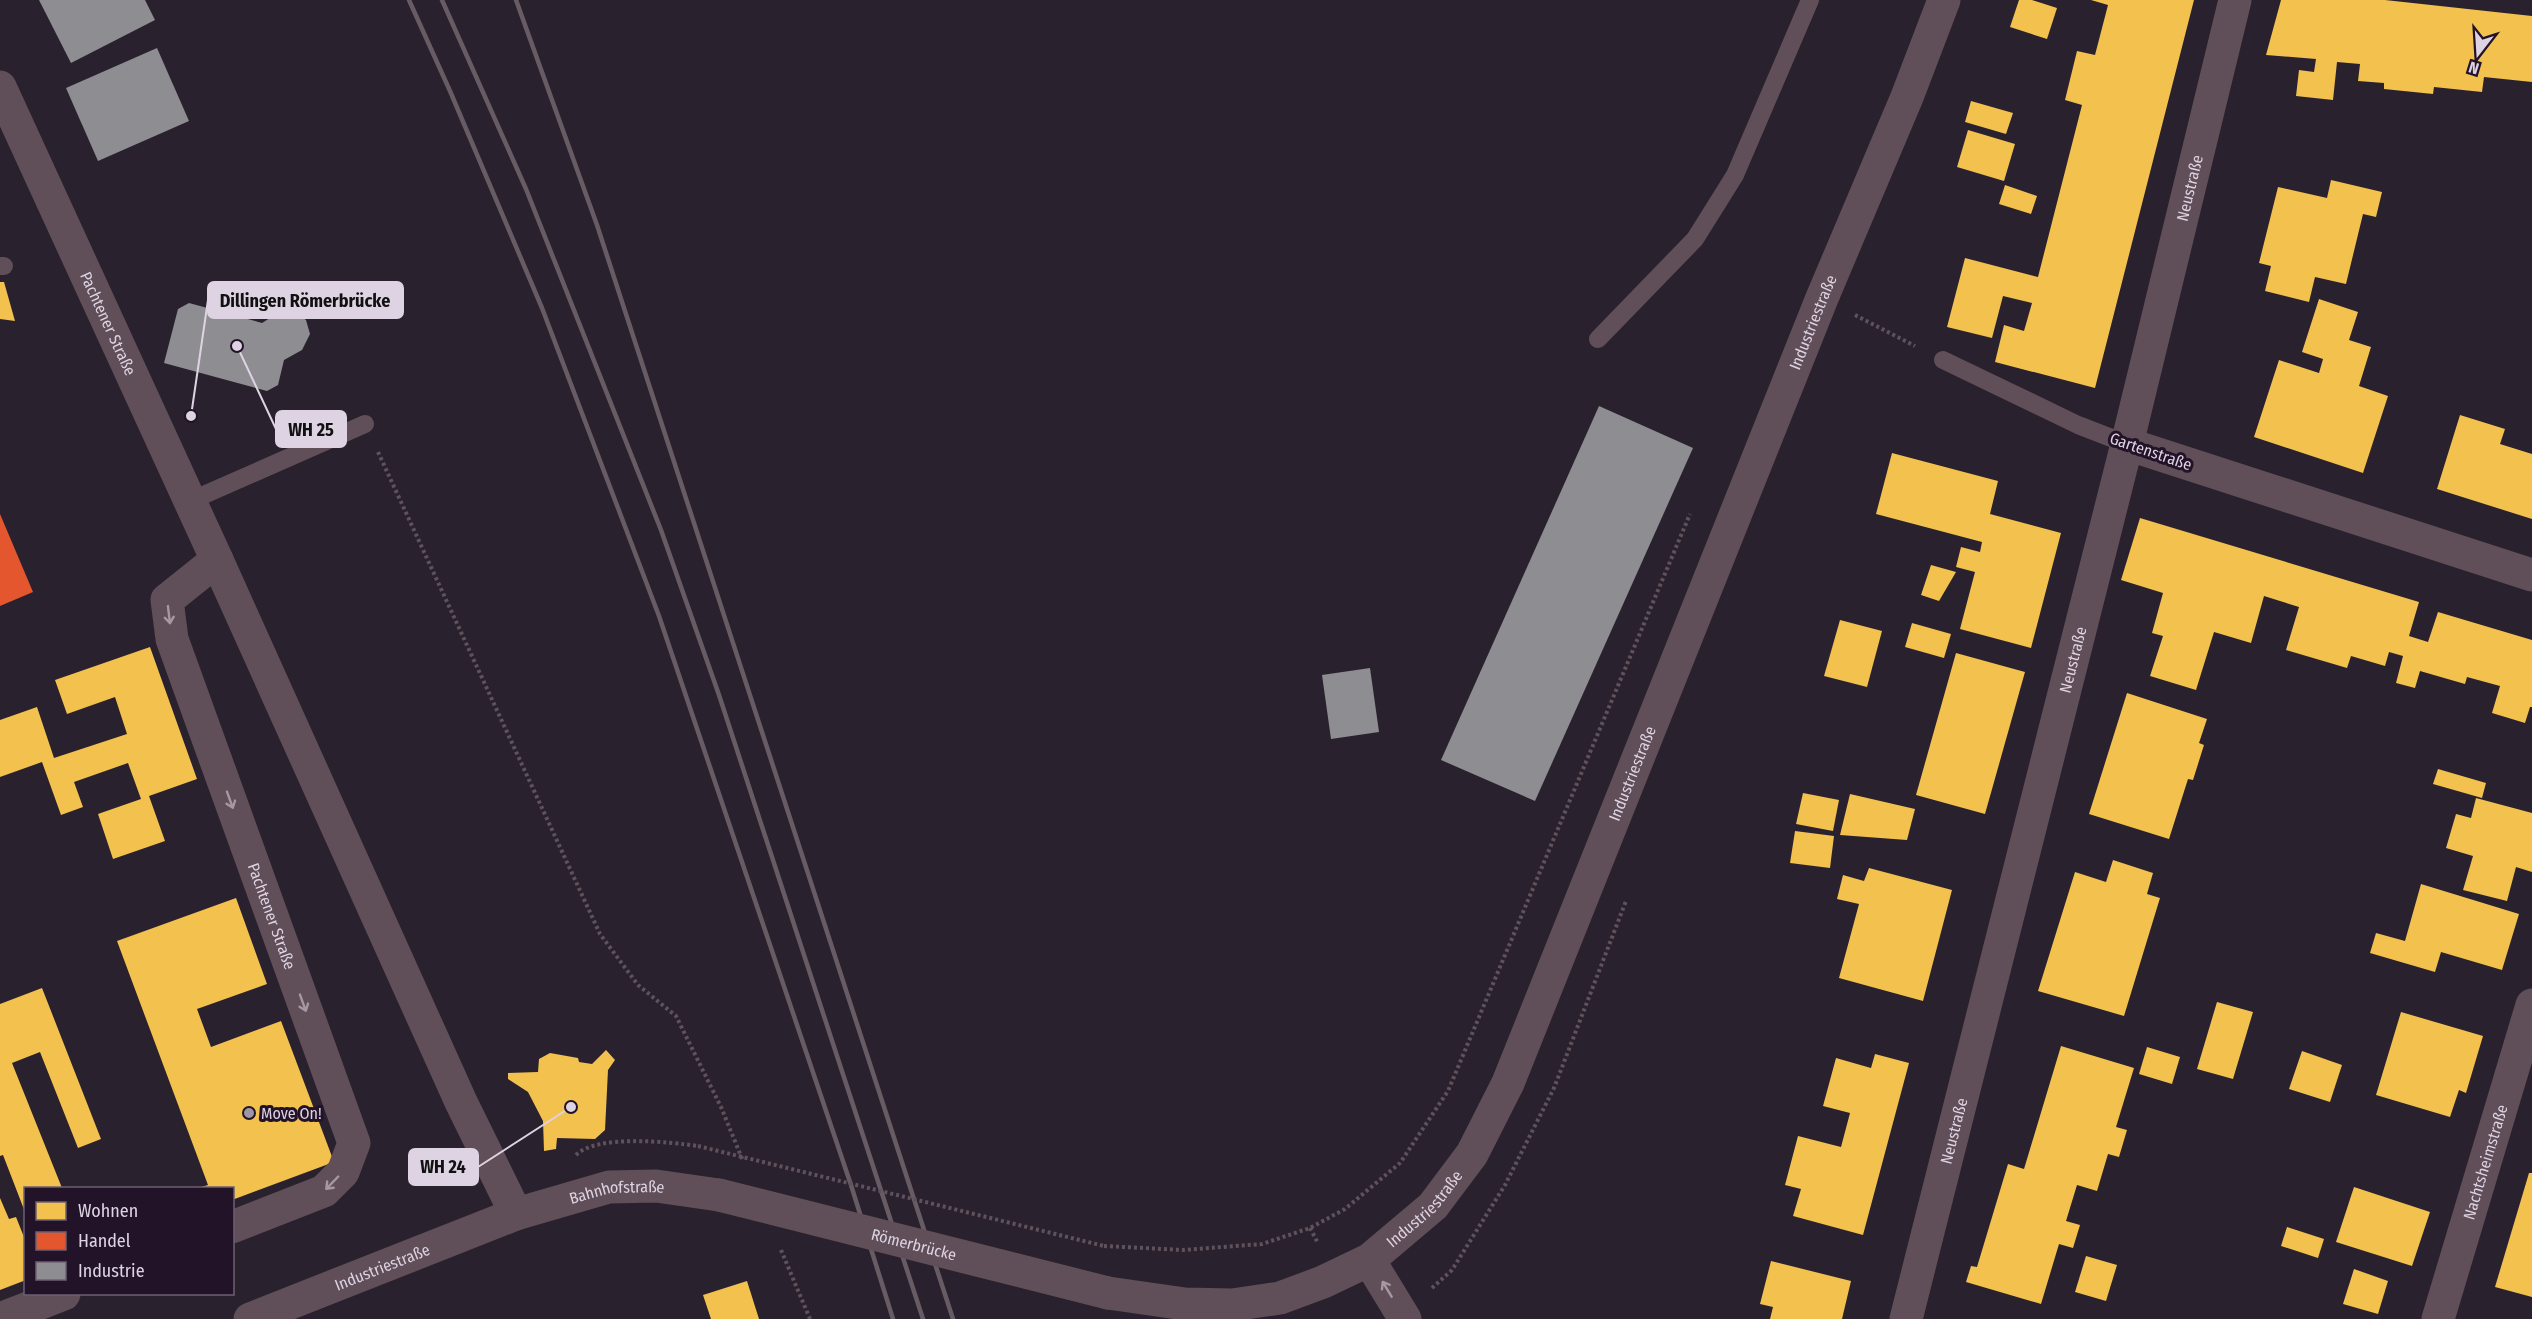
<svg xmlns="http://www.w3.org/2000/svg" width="2532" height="1319" font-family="'Fira Sans Condensed',sans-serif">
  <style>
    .homes { fill: #f2c14e }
    .shops { fill: #e4572e }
    .industry { fill: #8d8d92 }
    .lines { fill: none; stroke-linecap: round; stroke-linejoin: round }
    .path { stroke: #5f525b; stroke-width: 4; stroke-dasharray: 3 3; stroke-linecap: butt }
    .service { stroke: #604f58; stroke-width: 18 }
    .minor { stroke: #604f58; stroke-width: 33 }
    .rail { stroke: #685c64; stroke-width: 4.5 }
    .path-bridge { stroke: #5f525b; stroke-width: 4; stroke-dasharray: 3 3; stroke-linecap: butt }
    .minor-bridge { stroke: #604f58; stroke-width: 33 }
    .oneway { stroke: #a598a4 }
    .poi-dot { fill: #9f95a4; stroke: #231329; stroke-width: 2 }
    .labels { text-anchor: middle; stroke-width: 6; stroke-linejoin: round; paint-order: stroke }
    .street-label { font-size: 16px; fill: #ded3e3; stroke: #231329 }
    .poi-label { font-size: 16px; fill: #ded3e3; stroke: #231329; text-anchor: start }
    .leader { fill: none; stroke: #ded3e3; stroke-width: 2 }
    .callout-dot { fill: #ded3e3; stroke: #231329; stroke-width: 2 }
    .callout { fill: #ded3e3; stroke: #ded3e3; stroke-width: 2 }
    .callout-label { font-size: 18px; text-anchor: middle; font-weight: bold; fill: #111 }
  </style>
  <rect width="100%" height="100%" fill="#2a212e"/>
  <g class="homes">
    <path d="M2019,0H2032L2057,8L2047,39L2010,27Z"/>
    <path d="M2091,0H2194L2095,388L1995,362L2004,325L2024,331L2032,303L2003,296L1992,338L1947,327L1965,258L2038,277L2082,105L2065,100L2077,51L2095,55L2108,5Z"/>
    <path d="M2281,0H2385L2532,16V82L2484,77L2482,92L2434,87L2433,94L2384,89V83L2358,81L2360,64L2337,62L2333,100L2296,96L2299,70L2314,72L2316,59L2266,55Z"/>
    <path d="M1971,101L2013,113L2006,134L1965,122Z"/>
    <path d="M1968,130L2015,144L2004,181L1957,167Z"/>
    <path d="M2331,180L2382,192L2376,217L2363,214L2346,284L2315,277L2309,302L2265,291L2271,266L2259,263L2278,187L2327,198Z"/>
    <path d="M2005,185L2037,196L2031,214L1999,204Z"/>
    <path d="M0,282H4L15,321L0,319Z"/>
    <path d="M2319,299L2358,312L2349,340L2371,347L2359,386L2388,396L2363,473L2254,437L2279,360L2319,373L2323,359L2302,352Z"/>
    <path d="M2460,415L2505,429L2500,444L2532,454V519L2437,489Z"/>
    <path d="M1892,453L1998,481L1990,514L2061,533L2031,648L1960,629L1975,572L1956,567L1961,547L1980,552L1982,542L1876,514Z"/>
    <path d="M2140,518L2419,602L2409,636L2428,642L2438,612L2532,640V707H2530L2525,723L2492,713L2500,686L2467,677L2465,684L2420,671L2415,688L2396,683L2403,656L2389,652L2385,666L2351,656L2347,668L2286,650L2299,607L2264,596L2251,643L2214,632L2196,690L2150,676L2163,636L2152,633L2163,593L2121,580Z"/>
    <path d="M1931,565L1956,572L1939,601L1921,595Z"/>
    <path d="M1840,620L1882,631L1867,687L1824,676Z"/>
    <path d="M1912,623L1951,634L1944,658L1905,647Z"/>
    <path d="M150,647L197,779L149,796L165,841L113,859L98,814L141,799L128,763L74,782L83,807L61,815L42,762L0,777V720L37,707L54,758L127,734L115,697L67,714L55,680Z"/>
    <path d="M1956,653L2025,672L1985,814L1916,795Z"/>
    <path d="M2127,693L2207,719L2199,743L2204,745L2193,780L2188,779L2169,839L2089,814Z"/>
    <path d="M2438,769L2486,783L2482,798L2433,784Z"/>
    <path d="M1803,793L1839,800L1833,831L1796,824Z"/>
    <path d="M1850,794L1915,809L1907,840L1840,835Z"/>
    <path d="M2476,798L2532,813V872L2516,867L2507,901L2463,890L2473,856L2446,848L2456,814L2471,818Z"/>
    <path d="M1795,831L1834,836L1830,868L1790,863Z"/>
    <path d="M2113,860L2153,873L2147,894L2160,898L2124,1016L2038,991L2075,872L2106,882Z"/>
    <path d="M1869,868L1952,890L1923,1001L1839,978L1859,904L1837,899L1843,875L1864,881Z"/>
    <path d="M2421,884L2519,914L2502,970L2441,952L2435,972L2370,953L2376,933L2405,941Z"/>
    <path d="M236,898L267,984L197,1009L211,1047L281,1021L334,1162L232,1200V1188H198L208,1185L117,941Z"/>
    <path d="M42,988L101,1139L78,1148L40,1052L12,1063L62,1188H26L25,1212L3,1155L0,1156V1004Z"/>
    <path d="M2217,1002L2253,1012L2233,1079L2197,1069Z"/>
    <path d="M2401,1012L2483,1036L2466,1093L2459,1090L2450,1117L2376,1095Z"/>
    <path d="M2061,1046L2134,1068L2116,1127L2127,1130L2119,1157L2108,1154L2097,1191L2077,1185L2066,1221L2080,1225L2073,1248L2059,1244L2041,1304L1966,1282L1971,1266L1977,1267L2008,1164L2024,1169Z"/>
    <path d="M2147,1047L2180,1057L2172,1084L2139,1074Z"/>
    <path d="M606,1050L615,1060L608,1070L605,1130L595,1139L557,1138L556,1149L544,1151L543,1121L528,1092L508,1079V1073L538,1072L539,1059L550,1053L578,1058L579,1062L592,1064Z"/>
    <path d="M2302,1051L2342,1065L2330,1102L2289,1089Z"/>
    <path d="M1875,1054L1909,1063L1863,1235L1793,1216L1801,1189L1785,1185L1798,1136L1841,1147L1850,1113L1823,1106L1836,1058L1871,1068Z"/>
    <path d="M2529,1173H2532V1297L2495,1287Z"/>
    <path d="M2354,1187L2430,1212L2412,1266L2336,1242Z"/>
    <path d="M0,1198L9,1219L16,1217L26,1242V1280L0,1290Z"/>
    <path d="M2287,1227L2324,1239L2318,1258L2281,1246Z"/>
    <path d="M2086,1256L2117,1265L2106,1301L2075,1292Z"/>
    <path d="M1771,1261L1851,1281L1842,1319H1770L1773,1307L1760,1304Z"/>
    <path d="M2354,1269L2388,1281L2378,1314L2343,1304Z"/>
    <path d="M747,1281L759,1319H711L703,1295Z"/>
  </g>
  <path class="shops" d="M0,514L33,592L0,606Z"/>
  <g class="industry">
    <path d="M39,0H145L155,20L71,63Z"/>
    <path d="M157,48L189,121L98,161L66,88Z"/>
    <path d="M189,303L262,323L281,311H294L306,320L310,334L302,350L284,360L278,385L267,391L164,363L178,309Z"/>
    <path d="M1599,406L1693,448L1535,801L1441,760Z"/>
    <path d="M1370,668L1379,732L1331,739L1322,675Z"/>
  </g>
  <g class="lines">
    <g class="path">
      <path d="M1855,315L1915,346"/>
      <path d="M378,452L600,934L638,985L676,1016L721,1107L743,1161"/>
      <path d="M576,1155C597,1134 670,1142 698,1146"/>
      <path d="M1310,1228L1318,1243"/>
      <path d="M1104,1246L1183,1250L1262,1244L1310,1228L1345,1209L1400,1163L1448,1091L1690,514"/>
      <path d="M781,1250L810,1319"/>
      <path d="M1432,1288L1452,1270L1505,1185L1554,1088L1626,901"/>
    </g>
    <g class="service">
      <path d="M0,266H4"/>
      <path d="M1598,339L1695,239L1735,175L1810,0"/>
      <path d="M1943,360L2078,425L2127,444"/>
      <path d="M190,501L365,424"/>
    </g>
    <g class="minor">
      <path id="s1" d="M0,87L217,560L461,1102L516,1214"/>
      <path d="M2127,444L2532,575"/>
      <path id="s2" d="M217,560L167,600L172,639L354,1143L343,1172L324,1191L232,1227"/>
      <path d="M1369,1260L1405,1319"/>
      <path id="s3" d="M1108,1293L1185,1304L1232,1305L1280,1298L1323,1282L1369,1260L1433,1206L1472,1154L1508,1083L1822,298L1907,97L1944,0"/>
      <path d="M0,1319L64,1294"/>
      <path id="s4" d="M250,1319L516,1214L609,1187L656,1186L719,1195"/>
      <path id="s5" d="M1906,1319L2127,444L2235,0"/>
      <path id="s6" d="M2438,1319L2532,1005"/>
    </g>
    <g class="rail">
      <path d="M409,0L450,91L542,308L659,616L851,1185L893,1319"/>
      <path d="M442,0L526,189L661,530L719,695L923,1319"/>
      <path d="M516,0L597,225L953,1319"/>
    </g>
    <path class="path-bridge" d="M698,1146L1104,1246"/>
    <path class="minor-bridge" id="s7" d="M719,1195L1108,1293"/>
  </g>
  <defs><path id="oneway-shaft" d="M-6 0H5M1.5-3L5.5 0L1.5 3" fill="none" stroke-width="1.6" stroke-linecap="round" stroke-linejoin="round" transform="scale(1.5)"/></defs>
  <g class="oneway">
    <use href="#oneway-shaft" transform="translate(169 615) rotate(83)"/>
    <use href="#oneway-shaft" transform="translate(230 800) rotate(70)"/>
    <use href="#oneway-shaft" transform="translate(303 1003) rotate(70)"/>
    <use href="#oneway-shaft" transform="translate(332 1183) rotate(134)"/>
    <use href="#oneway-shaft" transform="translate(1387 1289) rotate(-121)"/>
  </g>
  <circle class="poi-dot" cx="249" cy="1113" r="6"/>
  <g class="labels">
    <g class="street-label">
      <text dy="6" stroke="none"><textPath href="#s5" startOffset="1166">Neustraße</textPath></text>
      <text dy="6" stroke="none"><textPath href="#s3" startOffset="1318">Industriestraße</textPath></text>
      <text dy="6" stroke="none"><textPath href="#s1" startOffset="260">Pachtener Straße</textPath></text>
      <text transform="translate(2151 451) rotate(19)" y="6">Gartenstraße</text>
      <text dy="6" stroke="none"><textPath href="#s5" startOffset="680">Neustraße</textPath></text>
      <text dy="6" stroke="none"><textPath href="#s3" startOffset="832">Industriestraße</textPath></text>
      <text dy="6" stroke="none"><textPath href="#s2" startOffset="398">Pachtener Straße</textPath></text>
      <text dy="6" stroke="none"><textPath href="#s5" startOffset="194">Neustraße</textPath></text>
      <text dy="6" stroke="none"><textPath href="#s6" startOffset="164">Nachtsheimstraße</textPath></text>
      <text dy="6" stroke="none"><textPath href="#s4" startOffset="390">Bahnhofstraße</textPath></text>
      <text dy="6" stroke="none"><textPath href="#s3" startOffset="346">Industriestraße</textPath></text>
      <text dy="6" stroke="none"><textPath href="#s7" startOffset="201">Römerbrücke</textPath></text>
      <text dy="6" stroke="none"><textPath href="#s4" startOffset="142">Industriestraße</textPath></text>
    </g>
    <g class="poi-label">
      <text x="261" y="1119">Move On!</text>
    </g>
  </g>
  <path class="leader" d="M191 416L208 300M237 346L276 429M571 1107L478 1167"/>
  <g class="callout-dot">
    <circle cx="191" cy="416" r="6"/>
    <circle cx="237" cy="346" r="6"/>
    <circle cx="571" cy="1107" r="6"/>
  </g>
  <g class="callout">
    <rect x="208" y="282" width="195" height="36" rx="6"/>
    <rect x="276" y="411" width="70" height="36" rx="6"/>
    <rect x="409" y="1149" width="69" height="36" rx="6"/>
  </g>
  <g class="callout-label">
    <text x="305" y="307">Dillingen Römerbrücke</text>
    <text x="311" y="436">WH 25</text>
    <text x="443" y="1173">WH 24</text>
  </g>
  <rect x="24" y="1187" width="210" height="108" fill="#231329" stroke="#6e6073" stroke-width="1.5"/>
  <rect x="36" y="1202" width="30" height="18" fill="#f2c14e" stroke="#6e6073" stroke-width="1.5"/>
  <text x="78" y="1217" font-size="18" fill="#ded3e3">Wohnen</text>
  <rect x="36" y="1232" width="30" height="18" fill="#e4572e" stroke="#6e6073" stroke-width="1.5"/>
  <text x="78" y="1247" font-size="18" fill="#ded3e3">Handel</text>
  <rect x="36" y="1262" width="30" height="18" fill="#8d8d92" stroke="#6e6073" stroke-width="1.5"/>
  <text x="78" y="1277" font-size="18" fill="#ded3e3">Industrie</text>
  <g transform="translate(2478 54) rotate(197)" stroke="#231329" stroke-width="4.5" paint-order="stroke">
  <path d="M0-4.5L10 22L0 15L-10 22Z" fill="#ded3e3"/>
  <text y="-9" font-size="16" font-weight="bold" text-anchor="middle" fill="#ded3e3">N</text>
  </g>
</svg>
